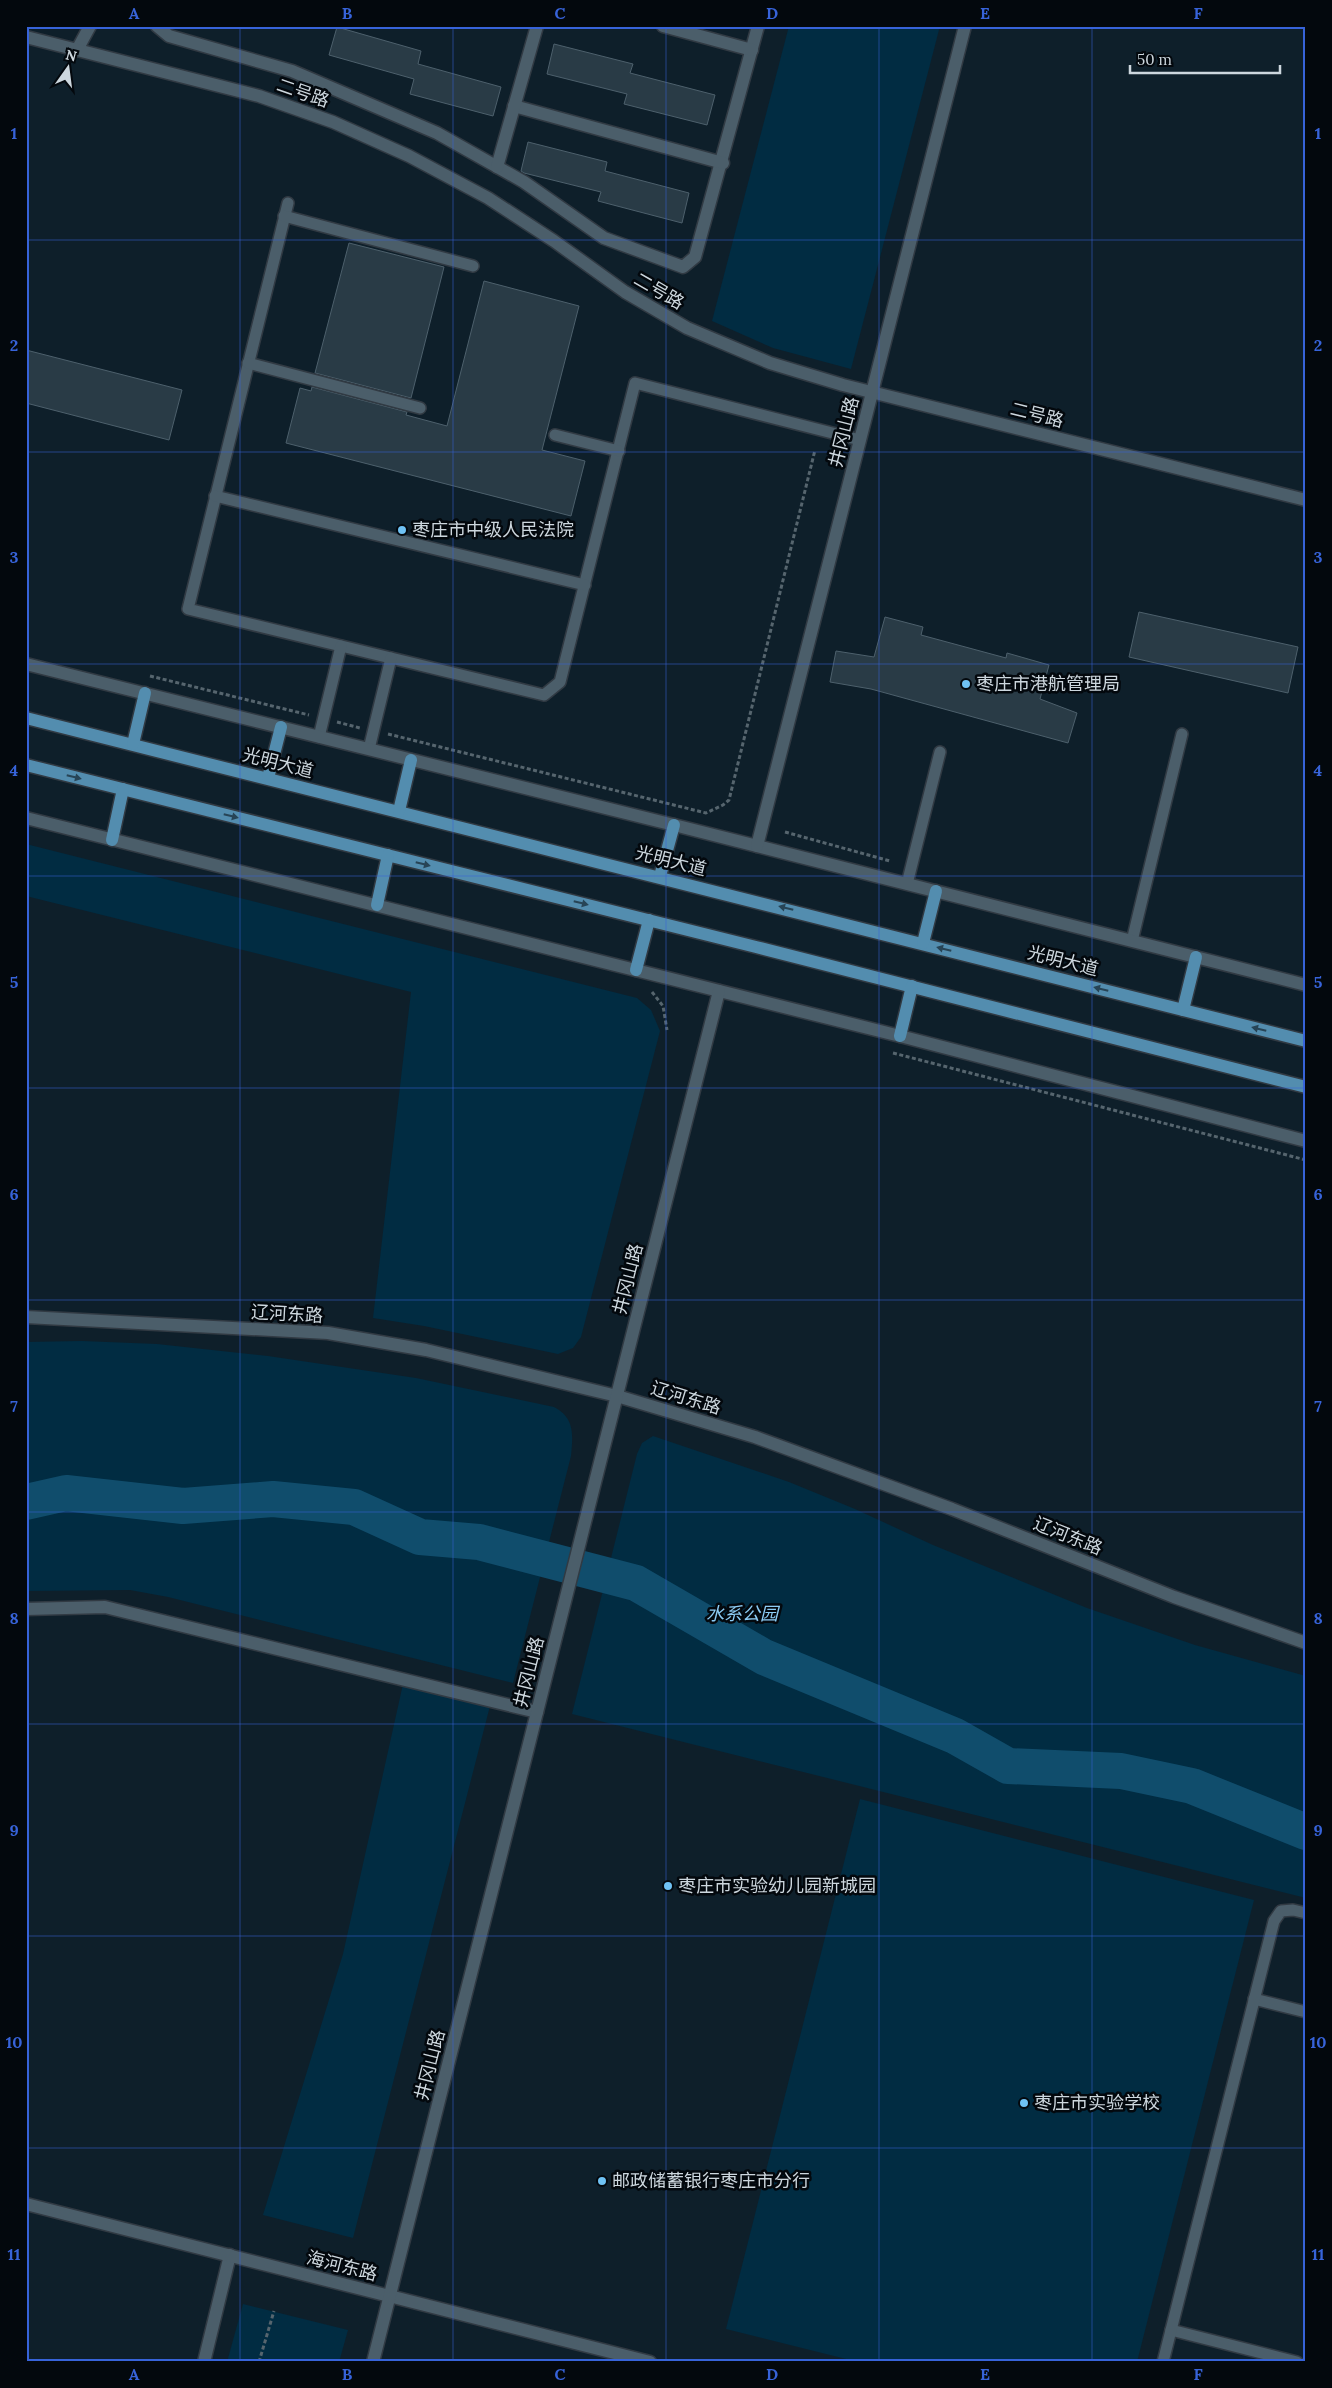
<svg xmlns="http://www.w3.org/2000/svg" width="1332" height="2388" font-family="Lora,'Noto Sans SC',serif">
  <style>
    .green { fill: #012c42 }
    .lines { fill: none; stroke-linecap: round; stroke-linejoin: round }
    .river { stroke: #104d6c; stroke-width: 36 }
    .building { fill: #293b46; stroke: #4d606c }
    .service-casing { stroke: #313a43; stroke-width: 14 }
    .minor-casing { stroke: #313a43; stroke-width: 15 }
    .tertiary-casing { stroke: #313a43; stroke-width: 15 }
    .primary-casing { stroke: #313a43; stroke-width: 15 }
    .path { stroke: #56656e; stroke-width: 3; stroke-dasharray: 4 2.5; stroke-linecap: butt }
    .service { stroke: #4b5e6a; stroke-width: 11 }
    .minor { stroke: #4b5e6a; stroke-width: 12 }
    .tertiary { stroke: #4b5e6a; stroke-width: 12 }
    .primary { stroke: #538daf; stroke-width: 12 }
    .oneway { fill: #274456 }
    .grid { fill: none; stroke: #3763d9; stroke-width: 1; stroke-opacity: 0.55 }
    .poi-dot { fill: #6fc2f4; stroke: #03080d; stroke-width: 2 }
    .labels { text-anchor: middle; stroke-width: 5; stroke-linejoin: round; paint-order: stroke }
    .street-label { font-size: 18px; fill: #cdd7de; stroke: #03080d }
    .poi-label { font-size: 18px; fill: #cdd7de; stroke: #03080d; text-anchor: start }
    .park-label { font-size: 18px; font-style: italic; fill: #8cccf5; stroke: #03080d }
    .neatline { fill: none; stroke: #3763d9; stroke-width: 2 }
    .grid-label { font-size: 16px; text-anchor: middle; font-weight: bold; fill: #3763d9 }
  </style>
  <rect width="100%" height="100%" fill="#0e1f2a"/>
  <g class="green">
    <path d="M789,26H940L851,369L773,348L712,321Z"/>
    <path d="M26,844L637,998L651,1010L660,1031L581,1337L573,1348L558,1354L424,1326L373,1318L411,992L26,896Z"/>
    <path d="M82,1341L157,1344L268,1356L416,1378L554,1407C575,1418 573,1435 571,1456L513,1683L168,1597L130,1590L26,1591V1342Z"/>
    <path d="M653,1436L789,1482L855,1509L933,1545L1087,1608L1195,1645L1306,1676V1898L572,1714L637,1454L642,1443Z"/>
    <path d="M403,1684L490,1706L353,2238L263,2215L343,1954Z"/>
    <path d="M860,1799L1254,1900L1137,2362H858L726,2329Z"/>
    <path d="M243,2304L348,2330L339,2362H227Z"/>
  </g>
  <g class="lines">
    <path class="river" d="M26,1502L66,1493L183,1506L273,1499L354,1507L420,1537L479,1542L636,1583L764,1657L955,1736L1008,1766L1121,1771L1192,1786L1306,1832"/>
  </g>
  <g class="building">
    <path d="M337,27L421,51L418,64L501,87L493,116L410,94L414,79L329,55Z"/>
    <path d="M554,44L633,64L630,73L715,95L707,125L624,104L627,94L547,74Z"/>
    <path d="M528,142L607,162L605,171L689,193L682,223L598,201L601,192L524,173L521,171Z"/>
    <path d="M349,243L444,267L411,398L315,373Z"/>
    <path d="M484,281L579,306L542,450L585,461L571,516L286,443L300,388L311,391L312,387L407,412L406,415L447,426Z"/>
    <path d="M26,350L182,390L169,440L26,403Z"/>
    <path d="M1139,612L1298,647L1288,693L1129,657Z"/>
    <path d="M885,617L923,627L921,635L1006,658L1007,653L1049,665L1040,699L1077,713L1068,743L871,689L830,682L836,651L874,657Z"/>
  </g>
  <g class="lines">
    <g class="service-casing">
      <g id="service">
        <path d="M288,203L188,609L544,695L560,682L635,383L860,440"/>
        <path d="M284,216L473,266"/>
        <path d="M248,363L420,408"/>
        <path d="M555,435L619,451"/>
        <path d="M215,496L585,585"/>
        <path d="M319,737L341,646"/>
        <path d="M369,749L391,658"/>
        <path d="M907,884L940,752"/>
        <path d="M1132,941L1182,734"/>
        <path d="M1254,1999L1306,2012"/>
        <path d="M1171,2330L1297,2362"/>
        <path d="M1163,2362L1274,1921L1281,1911L1293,1910L1306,1913"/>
      </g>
    </g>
    <g class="minor-casing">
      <g id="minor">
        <path d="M157,26L169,36L292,71L437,133L524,182L604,238L683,267L695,257L758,26"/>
        <path d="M663,26L752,50"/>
        <path d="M77,50L90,26"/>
        <path d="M514,106L723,163"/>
        <path d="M497,167L537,26"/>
        <path d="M26,664L674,825L1306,985"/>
        <path d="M26,818L900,1036L1306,1141"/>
        <path d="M26,1317L328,1333L426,1350L617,1396L755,1437L952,1509L1174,1597L1306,1643"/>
        <path d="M26,1609L105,1607L537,1712"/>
        <path d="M204,2362L230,2255"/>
      </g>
    </g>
    <g class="tertiary-casing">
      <g id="tertiary">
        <path d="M26,37L259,96L333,122L409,156L488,198L554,241L625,292L687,328L770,363L843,385L1306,500"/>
        <path d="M757,846L965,26"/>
        <path d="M26,2204L650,2362"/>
        <path d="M373,2362L719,991"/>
      </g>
    </g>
    <g class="primary-casing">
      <g id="primary">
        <path d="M26,718L1306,1041"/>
        <path d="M133,744L145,693"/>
        <path d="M26,765L756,947L1306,1087"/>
        <path d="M268,778L281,727"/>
        <path d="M399,811L411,760"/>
        <path d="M112,840L123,789"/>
        <path d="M660,876L674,825"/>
        <path d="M377,905L388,855"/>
        <path d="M923,943L936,891"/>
        <path d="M636,970L649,920"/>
        <path d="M1183,1010L1196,957"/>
        <path d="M900,1036L912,986"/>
      </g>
    </g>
    <g class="path">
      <path d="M150,676L309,715"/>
      <path d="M337,722L360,728"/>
      <path d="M388,734L706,813L723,805L729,800L815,450"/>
      <path d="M785,832L890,861"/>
      <path d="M652,992L663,1006L667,1030"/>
      <path d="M893,1053L1306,1160"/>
      <path d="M259,2362L274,2311"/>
    </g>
    <use href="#service" class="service"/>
    <use href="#minor" class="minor"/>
    <use href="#tertiary" class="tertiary"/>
    <use href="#primary" class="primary"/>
  </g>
  <defs><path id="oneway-solid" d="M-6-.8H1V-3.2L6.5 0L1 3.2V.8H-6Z" transform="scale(1.25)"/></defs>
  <g class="oneway">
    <use href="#oneway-solid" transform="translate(74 777) rotate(14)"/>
    <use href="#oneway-solid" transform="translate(231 816) rotate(14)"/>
    <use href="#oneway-solid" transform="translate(423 864) rotate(14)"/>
    <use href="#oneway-solid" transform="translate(581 903) rotate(14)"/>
    <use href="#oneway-solid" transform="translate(786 908) rotate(-166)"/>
    <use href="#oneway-solid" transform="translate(944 949) rotate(-166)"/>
    <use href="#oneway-solid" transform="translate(1101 989) rotate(-166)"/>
    <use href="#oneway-solid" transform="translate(1259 1029) rotate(-166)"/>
  </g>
  <path class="grid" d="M240,26V2362M453,26V2362M666,26V2362M879,26V2362M1092,26V2362M26,240H1306M26,452H1306M26,664H1306M26,876H1306M26,1088H1306M26,1300H1306M26,1512H1306M26,1724H1306M26,1936H1306M26,2148H1306"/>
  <g class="poi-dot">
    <circle cx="402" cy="530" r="5"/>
    <circle cx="966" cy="684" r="5"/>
    <circle cx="668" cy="1886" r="5"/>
    <circle cx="1024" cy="2103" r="5"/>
    <circle cx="602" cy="2181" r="5"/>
  </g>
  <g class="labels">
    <g class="street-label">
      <text transform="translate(303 93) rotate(19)" y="6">二号路</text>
      <text transform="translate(659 291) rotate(30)" y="6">二号路</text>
      <text transform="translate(1037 415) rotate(14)" y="6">二号路</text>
      <text transform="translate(844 432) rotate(-76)" y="6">井冈山路</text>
      <text transform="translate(278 763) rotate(14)" y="6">光明大道</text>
      <text transform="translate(671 861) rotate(14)" y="6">光明大道</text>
      <text transform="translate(1063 961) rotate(14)" y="6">光明大道</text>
      <text transform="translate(628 1279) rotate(-76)" y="6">井冈山路</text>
      <text transform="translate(287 1314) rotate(3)" y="6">辽河东路</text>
      <text transform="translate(686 1398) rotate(17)" y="6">辽河东路</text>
      <text transform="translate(1068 1536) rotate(22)" y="6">辽河东路</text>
      <text transform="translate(529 1672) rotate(-76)" y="6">井冈山路</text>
      <text transform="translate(430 2065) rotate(-76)" y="6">井冈山路</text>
      <text transform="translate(342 2266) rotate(14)" y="6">海河东路</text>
    </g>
    <g class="poi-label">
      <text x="412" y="536">枣庄市中级人民法院</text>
      <text x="976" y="690">枣庄市港航管理局</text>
      <text x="678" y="1892">枣庄市实验幼儿园新城园</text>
      <text x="1034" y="2109">枣庄市实验学校</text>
      <text x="612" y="2187">邮政储蓄银行枣庄市分行</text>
    </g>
    <g class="park-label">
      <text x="742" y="1620">水系公园</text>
    </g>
  </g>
  <rect width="1332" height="2388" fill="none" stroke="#03080d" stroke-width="55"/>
  <g transform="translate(68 68) rotate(14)" stroke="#03080d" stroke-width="4" paint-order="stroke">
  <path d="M0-4L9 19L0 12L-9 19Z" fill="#cdd7de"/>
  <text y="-8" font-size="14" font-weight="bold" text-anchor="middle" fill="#cdd7de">N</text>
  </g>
  <path d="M1130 65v8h150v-8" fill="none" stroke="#cdd7de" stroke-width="2.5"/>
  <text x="1137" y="65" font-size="15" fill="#cdd7de" stroke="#03080d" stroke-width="4" paint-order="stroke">50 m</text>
  <rect x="28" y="28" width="1276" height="2332" class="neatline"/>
  <g class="grid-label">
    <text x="134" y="19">A</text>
    <text x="347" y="19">B</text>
    <text x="560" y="19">C</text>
    <text x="772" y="19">D</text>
    <text x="985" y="19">E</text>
    <text x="1198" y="19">F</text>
    <text x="14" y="139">1</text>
    <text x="1318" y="139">1</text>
    <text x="14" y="351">2</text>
    <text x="1318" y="351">2</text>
    <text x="14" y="563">3</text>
    <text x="1318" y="563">3</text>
    <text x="14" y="776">4</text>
    <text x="1318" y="776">4</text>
    <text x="14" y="988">5</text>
    <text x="1318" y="988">5</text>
    <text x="14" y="1200">6</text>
    <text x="1318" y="1200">6</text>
    <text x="14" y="1412">7</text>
    <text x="1318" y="1412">7</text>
    <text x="14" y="1624">8</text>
    <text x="1318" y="1624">8</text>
    <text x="14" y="1836">9</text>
    <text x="1318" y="1836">9</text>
    <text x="14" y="2048">10</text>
    <text x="1318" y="2048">10</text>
    <text x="14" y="2260">11</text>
    <text x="1318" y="2260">11</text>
    <text x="134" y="2380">A</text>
    <text x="347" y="2380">B</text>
    <text x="560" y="2380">C</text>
    <text x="772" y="2380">D</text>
    <text x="985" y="2380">E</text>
    <text x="1198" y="2380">F</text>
  </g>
</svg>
